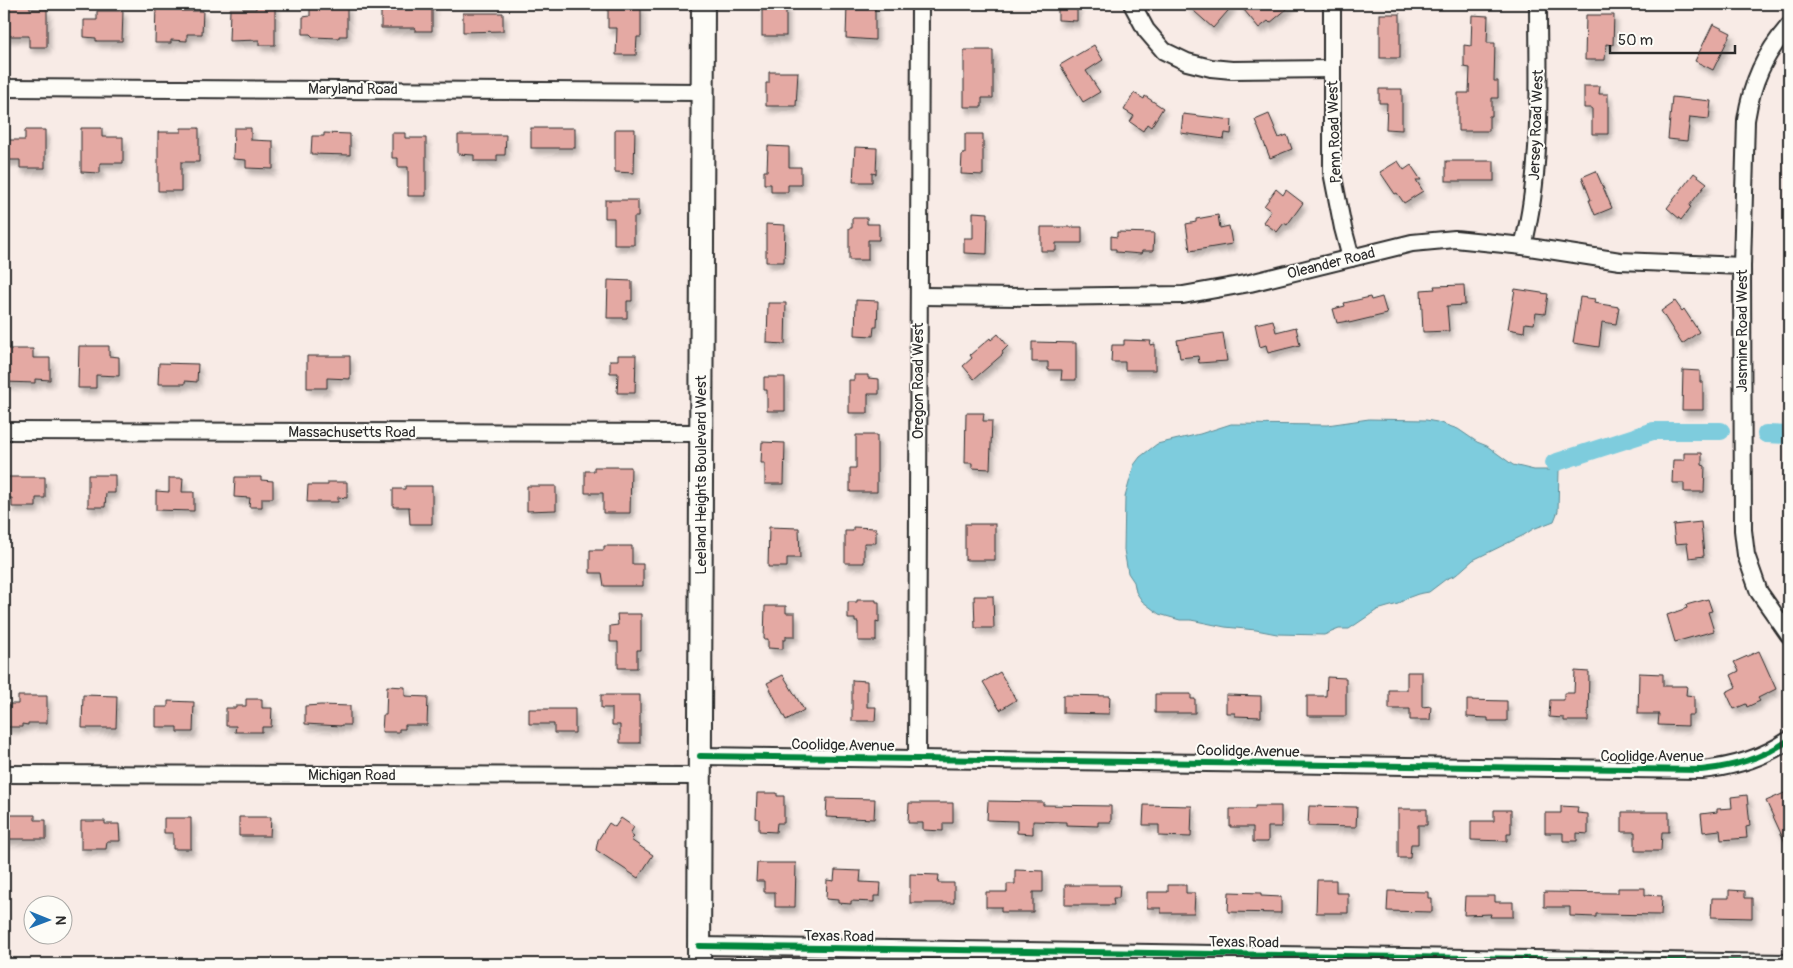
<svg xmlns="http://www.w3.org/2000/svg" width="1793" height="968" font-family="Pangolin,sans-serif">
  <style>
    .water { fill: #7eccdd; stroke: #5d8c96 }
    .lines { fill: none; stroke-linecap: round; stroke-linejoin: round }
    .canal { stroke: #7eccdd; stroke-width: 18 }
    .building { fill: #e4a9a3; stroke: #2b2b2b; filter: url(#shadow) }
    .street-casing { stroke: #2b2b2b; stroke-width: 20 }
    .secondary-casing { stroke: #2b2b2b; stroke-width: 26 }
    .street { stroke: #fdfcf7; stroke-width: 16 }
    .secondary { stroke: #fdfcf7; stroke-width: 22 }
    .cycleway-casing { stroke: #fdfcf7; stroke-width: 9 }
    .cycleway { stroke: #00873e; stroke-width: 6 }
    .labels { text-anchor: middle; stroke-width: 4; stroke-linejoin: round; paint-order: stroke }
    .street-label { font-size: 15px; fill: #2b2b2b; stroke: #fdfcf7 }
  </style>
  <defs>
    <filter id="shadow"><feDropShadow dx="3" dy="5.5" stdDeviation="2.5" flood-color="#0004"/></filter>
  </defs>
  <rect width="100%" height="100%" fill="#f8ebe6"/>
  <filter id="ink" filterUnits="userSpaceOnUse"><feTurbulence type="fractalNoise" baseFrequency=".02" numOctaves="2"/><feDisplacementMap in="SourceGraphic" scale="10" xChannelSelector="R" yChannelSelector="G"/><feConvolveMatrix kernelMatrix="1 2 1 2 8 2 1 2 1" color-interpolation-filters="sRGB"/></filter>
  <g filter="url(#ink)">
    <path class="water" d="M1369,419L1426,420L1437,422L1458,429L1477,442L1487,446L1513,465L1534,470H1559L1558,511L1554,521L1533,529L1524,535L1473,560L1456,575L1446,579L1429,592L1418,594L1407,598L1398,604L1377,610L1349,629H1339L1324,635L1277,634L1256,630L1225,627L1191,620H1180L1159,614L1142,601L1136,592L1134,582L1128,573L1124,550L1125,497L1134,465L1140,457L1157,444L1200,434L1231,424L1327,425Z"/>
    <g class="lines">
      <g class="canal">
        <path d="M1766,434L1789,435"/>
        <path d="M1554,463L1653,431H1721"/>
      </g>
    </g>
    <g class="building">
      <path d="M4,4H30V9H47V47H29V36H4Z"/>
      <path d="M156,4H182V11H203L202,34H187V41L171,40V43H155Z"/>
      <path d="M256,4H275V45H259V40L229,41L230,9H256Z"/>
      <path d="M381,4H432V31H415V28H381Z"/>
      <rect x="762" y="4" width="24" height="32"/>
      <path d="M847,4H875V40L846,38Z"/>
      <path d="M1058,4H1077V21L1058,20Z"/>
      <path d="M1186,4H1234L1213,28Z"/>
      <path d="M1239,4H1293L1270,23L1268,21L1259,28Z"/>
      <path d="M310,6H347V36H339V38L313,37L310,34H303V17L310,16Z"/>
      <path d="M624,6H641V37H637L636,55H616L617,28H608V9H624Z"/>
      <path d="M97,11H123L122,41H96V38L84,37V20H97Z"/>
      <path d="M463,13H503V31L463,32Z"/>
      <rect x="1380" y="14" width="20" height="44"/>
      <path d="M1472,15L1488,16L1487,43H1495L1494,81H1498V98H1492V116H1489V131H1458V93H1469L1470,68L1464,67V45L1471,46Z"/>
      <path d="M1586,15H1614L1613,45L1606,44L1605,60H1585Z"/>
      <path d="M1713,24L1731,33L1713,70L1695,61Z"/>
      <path d="M1094,45L1103,60L1086,71L1100,92L1083,102L1060,65Z"/>
      <path d="M964,50H993V98H982V107H964Z"/>
      <path d="M769,72H798L796,106H766V83H769Z"/>
      <path d="M1584,86H1600L1599,94H1608V134H1592V108H1584Z"/>
      <path d="M1379,89H1402V130L1386,129L1387,103H1379Z"/>
      <path d="M1134,93L1144,99L1145,96L1163,108L1151,127L1147,124L1143,131L1130,122L1134,116L1124,110Z"/>
      <path d="M1672,97L1711,101L1709,119L1690,117L1687,141L1668,139Z"/>
      <path d="M1183,114L1232,120L1231,134L1225,133L1224,139L1181,133Z"/>
      <path d="M1269,114L1279,138L1287,135L1292,149L1270,158L1255,120Z"/>
      <path d="M81,128H102V137H123V163H100V173L81,172Z"/>
      <path d="M181,128H199V162H181V191H158V132H181Z"/>
      <path d="M234,128H251V140L273,141V169L246,168V160L233,159Z"/>
      <rect x="531" y="128" width="44" height="20"/>
      <path d="M615,129H635L634,173L615,172Z"/>
      <path d="M25,130H45V168H20V160H5V140H25Z"/>
      <path d="M324,133L350,134V155L311,154L312,136H324Z"/>
      <path d="M392,133H405V138H426V196H408V167H398V158H392Z"/>
      <path d="M965,134H983V175L961,174L962,154H965Z"/>
      <path d="M458,135H506L505,155H497V161H474V155L458,154Z"/>
      <path d="M768,146L789,147V167H801V185H788V192H771V184H764V171H767Z"/>
      <path d="M855,147L877,148L876,174L872,173V182H853Z"/>
      <path d="M1398,161L1404,170L1411,165L1421,180H1416L1423,191L1404,203L1397,193L1395,194L1380,172Z"/>
      <rect x="1446" y="161" width="48" height="20"/>
      <path d="M1596,171L1612,208L1595,215L1589,200H1591L1582,177Z"/>
      <path d="M1694,173L1707,183L1689,206L1691,207L1681,220L1667,208Z"/>
      <path d="M1276,189L1283,195L1286,190L1303,203L1287,225L1284,223L1277,232L1263,222L1271,211L1264,206Z"/>
      <path d="M605,200H638V217H634V245H614V218H605Z"/>
      <path d="M973,212L988,213L987,254L964,253V238H973Z"/>
      <path d="M1218,215L1220,228L1229,226L1232,244L1190,251L1186,224L1196,222V219Z"/>
      <path d="M852,218H867V224H879V240H868V260H849V228H852Z"/>
      <path d="M766,224L785,225L784,262H766Z"/>
      <path d="M1041,227H1082V243H1056V251H1041Z"/>
      <path d="M1117,232L1154,233L1153,251H1142L1141,254L1116,252V249H1111V236L1117,237Z"/>
      <path d="M608,280L632,281V301H627V318H607Z"/>
      <path d="M1464,285L1465,305L1447,306L1449,331L1423,332L1421,290L1435,289L1434,286Z"/>
      <path d="M1515,289L1548,294L1545,314L1536,313L1534,324L1525,323L1524,332L1508,329Z"/>
      <path d="M1370,297L1371,300L1382,297L1387,314L1349,323L1348,321L1337,323L1333,309L1345,306L1344,303Z"/>
      <path d="M1580,297L1595,299L1594,303L1619,307L1616,324L1602,322L1599,347L1573,343Z"/>
      <path d="M856,300L878,301L877,327H874L873,336L855,335Z"/>
      <path d="M1675,301L1682,311L1684,309L1699,332L1682,344L1661,311Z"/>
      <path d="M768,303H786L785,344L767,343Z"/>
      <path d="M1273,320L1276,332L1296,327L1300,345L1268,353L1266,345L1260,347L1255,324Z"/>
      <path d="M1223,333L1227,361L1199,363L1198,356L1180,358L1177,340Z"/>
      <path d="M998,334L1008,346L1002,352L1003,354L974,379L963,366L972,358L970,355L990,338L991,340Z"/>
      <path d="M1124,340L1151,341L1150,345L1155,344V370H1125V362H1111L1112,345H1124Z"/>
      <path d="M1032,342L1076,343V380H1061L1062,370H1048V362H1032Z"/>
      <path d="M79,346H109V356L119,357V376L96,375V388H78Z"/>
      <path d="M4,349H33V358H50V380L35,379V383L4,382Z"/>
      <path d="M618,355H636L635,393H617L618,373H610V360H618Z"/>
      <path d="M307,356H350V379L327,378V388H307Z"/>
      <path d="M159,363L198,364L197,382L185,381V384H158Z"/>
      <path d="M1683,370L1700,371V382H1703V410H1682Z"/>
      <path d="M854,375H868V378L879,379V394H868V413H849V380H854Z"/>
      <path d="M764,377H785V411H767V390H764Z"/>
      <path d="M966,413H984L983,421H992L990,469L972,468V463H965Z"/>
      <path d="M856,435H877V492H850V468H856Z"/>
      <path d="M762,442L785,443L784,484H765V463H761Z"/>
      <path d="M1684,453H1702V465L1705,466L1704,492H1684V483H1672L1673,460H1684Z"/>
      <path d="M594,467H631L630,513H603V493H585V471H594Z"/>
      <path d="M88,475H115V493H106L105,507H88Z"/>
      <path d="M4,477H45V498H36V507H12V498H4Z"/>
      <path d="M235,477H261V480L273,481V498H262V507H249L250,498L234,497Z"/>
      <path d="M169,478H183L182,492H194V511L156,510V491L169,492Z"/>
      <path d="M328,482H347V498L338,497V502H307L308,485H328Z"/>
      <path d="M405,486H432V524H410L409,507H393V489H405Z"/>
      <path d="M527,486H556V510L527,511Z"/>
      <path d="M1701,522L1704,556L1689,558L1687,543L1675,544L1673,525Z"/>
      <rect x="965" y="524" width="30" height="36"/>
      <path d="M769,527L799,528L800,558H787V567H768Z"/>
      <path d="M853,527L876,528V543H864V563H845V531H853Z"/>
      <path d="M604,546H632V564H643V586H604L602,573H590V550H604Z"/>
      <path d="M974,596H993L994,628H975Z"/>
      <path d="M1708,599L1712,611L1708,612L1714,631L1675,642L1667,615L1687,608L1686,605Z"/>
      <path d="M857,600H876V602H879V623L876,622V641H858V622H855V619H848V602H857Z"/>
      <path d="M765,606H786V613H795V636H786V640H783V649L768,648V639H764Z"/>
      <path d="M617,614H641V650H637V668H618V642H610V626L618,625Z"/>
      <path d="M1759,651L1776,689L1758,698L1760,701L1747,707L1746,704L1734,709L1726,692L1736,687L1731,675L1739,671L1734,662Z"/>
      <path d="M1575,671L1589,672L1588,721H1564V718L1549,717L1550,700H1564V693H1574Z"/>
      <path d="M1000,672L1016,700L1000,710L983,682Z"/>
      <path d="M1407,672H1422V707L1431,706L1430,720H1410V709H1389V690H1407Z"/>
      <path d="M1639,673L1663,674V686H1687L1686,695L1694,696V715H1688V726L1658,725L1659,714H1638Z"/>
      <path d="M783,675L804,710L786,720L767,683Z"/>
      <path d="M1327,677L1346,678V716H1307V696H1326Z"/>
      <path d="M852,680L867,681V707H876L875,721H852Z"/>
      <path d="M387,686L405,687V696L428,697L427,725H405V729H399V732H382L383,715H386Z"/>
      <path d="M1155,694H1191V699H1195V713H1155Z"/>
      <path d="M83,695L117,696L116,728H82Z"/>
      <path d="M601,695H640V743H620V725H612V708H601Z"/>
      <path d="M1063,695L1110,696L1109,714L1063,713Z"/>
      <path d="M1226,695L1261,696V717L1235,716V713H1226Z"/>
      <path d="M18,696H47V723H28V725L22,724V727H4V704H18Z"/>
      <path d="M246,699H262V708H272L271,727H262V732H235L236,726H226V708H236V706H246Z"/>
      <path d="M1467,700L1507,701V721H1488V718L1467,717Z"/>
      <path d="M168,701L194,702L193,732H177V727H156V707H168Z"/>
      <path d="M321,705L350,706V725H341V726L305,724V706Z"/>
      <path d="M529,709H575V733H554V724H529Z"/>
      <path d="M1789,791V851L1766,801Z"/>
      <path d="M757,793H777V796H784V823H777L776,832L759,831V819L756,818Z"/>
      <path d="M1747,795L1750,826L1746,827L1747,838L1721,840L1720,830L1703,832L1701,814L1717,812V809L1732,808L1731,797Z"/>
      <path d="M827,798L875,799L874,819L826,817Z"/>
      <path d="M988,801L1043,802V805L1111,806V822H1098V826L1066,825V822L1033,821V834L1017,833V821L987,820Z"/>
      <path d="M909,803H953V823H943V831L923,830V823H908Z"/>
      <path d="M1144,805L1192,806L1191,837L1159,836V825H1143Z"/>
      <path d="M1255,806H1281V827H1268V842H1253V827H1230V809H1255Z"/>
      <path d="M1309,806L1357,807L1356,827L1308,826Z"/>
      <path d="M1561,806L1578,807L1577,813L1588,814V834L1577,833V841H1563V833H1545V813H1561Z"/>
      <path d="M1398,809H1427V825H1418V844H1411L1410,858H1398Z"/>
      <path d="M1494,810H1511V834H1507V841L1471,840V821H1494Z"/>
      <path d="M1622,812H1669V832H1662L1661,851H1635V832H1622Z"/>
      <path d="M4,815H35V820H46V839H4Z"/>
      <path d="M239,817H271L270,836H239Z"/>
      <path d="M164,818H191V849H173V833H164Z"/>
      <path d="M621,818L634,827L630,834L634,837L631,840L653,855L638,878L596,850L598,840L609,823L615,827Z"/>
      <path d="M81,821H105V824H119L120,841H107L106,849H81Z"/>
      <path d="M757,863H796L795,907H775V892H764V881H756Z"/>
      <path d="M835,870L861,871L860,882L881,883L880,896H874V902L851,901V904L838,903V900L826,899L827,880L834,881Z"/>
      <path d="M1015,870L1043,871V892H1033V912H1001V907H986V892H1007V884H1015Z"/>
      <path d="M910,874L939,875L938,883H954V903H910Z"/>
      <path d="M1317,880H1336V893H1348V913H1316Z"/>
      <path d="M1065,885H1120L1119,898H1113L1114,905H1065Z"/>
      <path d="M1168,885H1186V893H1195L1194,913H1161V908H1147V892H1168Z"/>
      <path d="M1618,888H1645V895L1662,896L1661,915L1596,914V917L1570,916V907H1544V892L1618,893Z"/>
      <path d="M1729,890L1745,891V898H1752V918L1711,917L1712,898H1729Z"/>
      <path d="M1388,891L1428,892V898H1432V912L1387,911Z"/>
      <path d="M1229,892L1261,893V896L1281,897V913L1228,912Z"/>
      <path d="M1465,896H1495V902H1513V917H1490L1491,914L1464,915Z"/>
    </g>
    <g class="lines">
      <g class="street-casing">
        <g id="street">
          <path d="M1132,4L1146,30L1164,51L1187,62L1211,68L1232,70L1332,69"/>
          <path d="M1332,4V172L1343,228L1351,258"/>
          <path d="M1789,26C1764,55 1752,82 1746,120L1742,266L1743,530L1746,555L1759,592L1789,635"/>
          <path d="M4,88L703,92"/>
          <path d="M1523,246C1543,167 1538,84 1538,4"/>
          <path d="M919,296L1038,297L1183,295L1250,283L1412,243L1455,239L1523,246L1620,261L1742,266"/>
          <path d="M4,431L701,433"/>
          <path d="M700,756L1701,770C1732,767 1763,758 1789,740"/>
          <path d="M917,759L920,4"/>
          <path d="M4,774L700,776"/>
          <path d="M699,946L1789,963"/>
        </g>
      </g>
      <g class="secondary-casing">
        <path id="secondary" d="M699,964L703,4"/>
      </g>
      <use href="#street" class="street"/>
      <use href="#secondary" class="secondary"/>
      <g class="cycleway-casing">
        <g id="cycleway">
          <path d="M700,756L1701,770C1732,767 1763,758 1789,740"/>
          <path d="M699,946L1789,963"/>
        </g>
      </g>
      <use href="#cycleway" class="cycleway"/>
    </g>
  </g>
  <g class="labels">
    <g class="street-label">
      <text x="353" y="94">Maryland Road</text>
      <text transform="translate(1536 125) rotate(-88)" y="5">Jersey Road West</text>
      <text transform="translate(1334 132) rotate(-92)" y="5">Penn Road West</text>
      <text transform="translate(1331 263) rotate(-14)" y="5">Oleander Road</text>
      <text transform="translate(1742 331) rotate(-90)" y="5">Jasmine Road West</text>
      <text transform="translate(918 381) rotate(-90)" y="5">Oregon Road West</text>
      <text x="352" y="437">Massachusetts Road</text>
      <text transform="translate(701 475) rotate(-90)" y="5">Leeland Heights Boulevard West</text>
      <text transform="translate(843 745) rotate(1)" y="5">Coolidge Avenue</text>
      <text transform="translate(1248 751) rotate(1)" y="5">Coolidge Avenue</text>
      <text x="1652" y="761">Coolidge Avenue</text>
      <text x="352" y="780">Michigan Road</text>
      <text transform="translate(839 936) rotate(1)" y="5">Texas Road</text>
      <text transform="translate(1244 942) rotate(1)" y="5">Texas Road</text>
    </g>
  </g>
  <rect width="1793" height="968" fill="none" stroke="#fdfcf7" stroke-width="20"/>
  <rect x="10" y="10" width="1773" height="948" fill="none" stroke="#2b2b2b" stroke-width="2" filter="url(#ink)"/>
  <g transform="translate(48 920) rotate(91)"><circle r="24" fill="#fdfcf7" stroke="#a9a8a5"/>
  <path d="M0-4L9 19L0 12L-9 19Z" fill="#1f6fb2"/>
  <text y="-8" font-size="14" font-weight="bold" text-anchor="middle" fill="#2b2b2b">N</text>
  </g>
  <path d="M1610 45v8h125v-8" fill="none" stroke="#2b2b2b" stroke-width="2.5"/>
  <text x="1618" y="45" font-size="15" fill="#2b2b2b" stroke="#fdfcf7" stroke-width="4" paint-order="stroke">50 m</text>
</svg>
